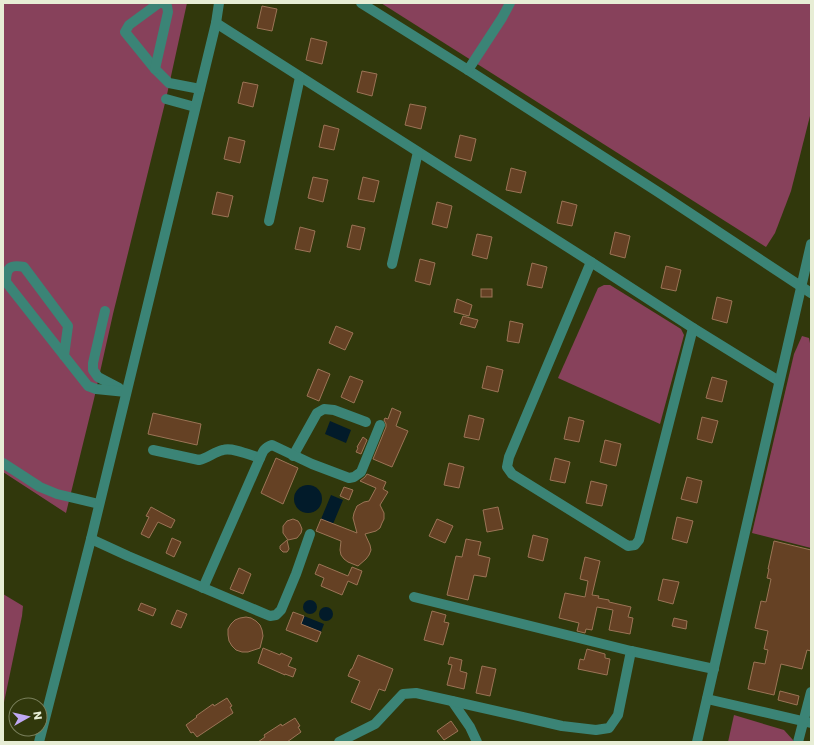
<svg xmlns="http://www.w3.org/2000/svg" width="814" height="745" font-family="Poppins,sans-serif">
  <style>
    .green { fill: #87415b }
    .water { fill: #021b2a }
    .building { fill: #654124; stroke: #9b7456 }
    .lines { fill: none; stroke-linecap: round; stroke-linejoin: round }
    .minor { stroke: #3b8476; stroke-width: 10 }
  </style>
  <rect width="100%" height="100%" fill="#31380c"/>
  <g class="green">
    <path d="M3,3H187L166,99L113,314L94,399L66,513L3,472Z"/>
    <path d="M381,3H811V112L791,191L775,233L766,247Z"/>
    <path d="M604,285H610L681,329L684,335L660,424L558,378L598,288Z"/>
    <path d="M802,336L809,338L811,349V548L752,533L794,354Z"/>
    <path d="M3,594L23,606L22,616L3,707Z"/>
    <path d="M734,715L784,730L793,740V742H728Z"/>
  </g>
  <g class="water">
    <path d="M330,421L351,430L346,443L325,434Z"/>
    <circle cx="308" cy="499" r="14"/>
    <path d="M331,495L343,500L333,524L321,519Z"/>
    <circle cx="310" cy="607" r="7"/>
    <circle cx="326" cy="614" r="7"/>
    <path d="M304,616L324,624L321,632L301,624Z"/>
  </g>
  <g class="building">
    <path d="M262,6L277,9L272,31L257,28Z"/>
    <path d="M311,38L327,42L322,64L306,60Z"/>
    <path d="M362,71L377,74L372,96L357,92Z"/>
    <path d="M243,82L258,85L253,107L238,103Z"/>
    <path d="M410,104L426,107L421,129L405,125Z"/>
    <path d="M324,125L339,129L334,150L319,147Z"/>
    <path d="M460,135L476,139L471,161L455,157Z"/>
    <path d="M229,137L245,141L240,163L224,159Z"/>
    <path d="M511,168L526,172L521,193L506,190Z"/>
    <path d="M313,177L328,180L323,202L308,198Z"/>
    <path d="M363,177L379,181L374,202L358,199Z"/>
    <path d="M217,192L233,196L228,217L212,214Z"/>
    <path d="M562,201L577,205L572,226L557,223Z"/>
    <path d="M437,202L452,206L447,228L432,224Z"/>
    <path d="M352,225L365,228L360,250L347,247Z"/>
    <path d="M300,227L315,231L310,252L295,249Z"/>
    <path d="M615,232L630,236L625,258L610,254Z"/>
    <path d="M477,234L492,237L487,259L472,255Z"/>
    <path d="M420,259L435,263L430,285L415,281Z"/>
    <path d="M532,263L547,267L542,288L527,285Z"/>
    <path d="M666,266L681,270L676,291L661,288Z"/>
    <rect x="481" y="289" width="11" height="8"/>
    <path d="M717,297L732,301L727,323L712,319Z"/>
    <path d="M457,299L472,305L469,316L454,312Z"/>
    <path d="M463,316L478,320L475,328L460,324Z"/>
    <path d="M510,321L523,324L519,343L507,341Z"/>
    <path d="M336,326L353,333L345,350L329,343Z"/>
    <path d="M487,366L503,370L498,392L482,388Z"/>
    <path d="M318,369L330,374L319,401L307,396Z"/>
    <path d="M350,376L363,381L354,403L341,397Z"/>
    <path d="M712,377L727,381L722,402L706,398Z"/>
    <path d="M392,408L401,412L396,426L408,431L392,467L373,459L386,427V424L384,420L385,418L388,419Z"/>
    <path d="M153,413L201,424L197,445L148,434Z"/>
    <path d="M469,415L484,419L479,440L464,437Z"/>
    <path d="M569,417L584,421L579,442L564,439Z"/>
    <path d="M702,417L718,421L712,443L697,439Z"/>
    <path d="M363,437L367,440L361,454L356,452L358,448L357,447Z"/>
    <path d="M605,440L621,444L616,466L600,462Z"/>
    <path d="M276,458L298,468L283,504L261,493Z"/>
    <path d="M555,458L570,462L565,483L550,480Z"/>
    <path d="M449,463L464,467L459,488L444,485Z"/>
    <path d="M367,474L386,482L383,489L388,492L380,505L384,513V519L382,523L380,528L376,531L365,534L370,545L371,550L369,555L366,559L358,566L348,562L344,559L341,555L340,550L341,541L316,531L321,519L357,533L353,518L354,513L357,506L364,502L369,501L376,488L360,481L365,477Z"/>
    <path d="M687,477L702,481L697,503L681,499Z"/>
    <path d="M591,481L607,485L602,506L586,503Z"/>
    <path d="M344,487L353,490L349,500L340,496Z"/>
    <path d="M151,507L175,520L171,528L158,522L149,538L141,534L149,517L146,516Z"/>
    <path d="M498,507L503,529L487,532L483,510Z"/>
    <path d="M677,517L693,521L687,543L672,539Z"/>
    <path d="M293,519L298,521L300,524L302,529L301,533L297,538L288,540L283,533V526L287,521Z"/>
    <path d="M437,519L453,526L445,543L429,536Z"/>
    <path d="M533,535L548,539L543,561L528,557Z"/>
    <path d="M172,538L181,542L174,557L166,553Z"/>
    <path d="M466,539L481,542L478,555L490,558L486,577L474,575L468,600L447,595L456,556L462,557Z"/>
    <path d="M287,540L289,549L287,552H283L280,549V546Z"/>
    <path d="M774,541L811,550V651L807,650L802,669L781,664L774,695L748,689L754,662L765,664L768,650L764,649L768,631L755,628L761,601L766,602L771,579L767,578L769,569H768Z"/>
    <path d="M585,557L600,561L592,595L599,596L598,598L609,600V602L631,607L628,617L633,618L630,634L609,630L613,610L597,607L592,630L586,629L585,633L577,631L579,623L559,618L565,593L585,597L588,581L580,579Z"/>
    <path d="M319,564L348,576L352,567L362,571L357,585L348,581L342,595L321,586L324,578L315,574Z"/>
    <path d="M239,568L251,574L243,594L230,589Z"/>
    <path d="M663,579L679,582L673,604L658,600Z"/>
    <path d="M141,603L156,609L153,616L138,610Z"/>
    <path d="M177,610L187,614L181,628L171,624Z"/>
    <path d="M432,611L446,615L444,622L449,623L443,645L424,640Z"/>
    <path d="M293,612L304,616L301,624L321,632L317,642L286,630Z"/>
    <path d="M246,617L251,618L256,621L260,625L262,630L263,636L260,648L248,652H242L236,650L232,646L229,641L228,635V629L231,624L235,620L240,618Z"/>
    <path d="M674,618L687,621L686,629L672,626Z"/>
    <path d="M263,648L280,655L281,653L292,658L288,666L296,669L293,677L285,674V675L258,663Z"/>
    <path d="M587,649L605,654V658L610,659L607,675L578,669L580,659L584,660Z"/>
    <path d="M358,655L393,669L385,691L379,689L370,710L351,702L360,681L348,676L351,669H352Z"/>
    <path d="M450,657L462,660L460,671L467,673L464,689L447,685L452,665L448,664Z"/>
    <path d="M482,666L496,669L490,696L476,693Z"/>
    <path d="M780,691L799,696L797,705L778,700Z"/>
    <path d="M227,698L232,706L230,707L233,713L197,737L193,732L191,733L186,725L197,717L196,716L213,704L214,706Z"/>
    <path d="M295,718L300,726L298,727L301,732L287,742H258L265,737L264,735L281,724L282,726Z"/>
    <path d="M451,721L458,731L444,740L437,731Z"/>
  </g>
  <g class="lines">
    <g class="minor">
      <path d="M159,3L129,25L125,32L155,69L169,83L200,89"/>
      <path d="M361,3L468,70L658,192L811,293"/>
      <path d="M216,23L591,262L693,328L779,381"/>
      <path d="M155,69L168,12L167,6L163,3"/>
      <path d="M468,70L502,18L510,3"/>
      <path d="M166,99L195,107"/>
      <path d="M269,221L300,77"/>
      <path d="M591,262L509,457L507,467L512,474L628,546L635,545L639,540L693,328"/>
      <path d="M392,264L418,152"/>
      <path d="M105,311L93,363V370L98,377L119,388"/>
      <path d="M64,356L68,326L24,267C10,264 6,268 6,282L88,386L96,389L126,392"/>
      <path d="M153,450L199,460C208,458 214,452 223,450C232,447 250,455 260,458"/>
      <path d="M293,456L317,413L324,409L334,410L366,422"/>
      <path d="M3,463L40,487L57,494L99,504"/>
      <path d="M91,539L128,556L270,616L276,615L281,610L296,574L310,534"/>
      <path d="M203,588L260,458C263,451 264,448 272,445L312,464L349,478L354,477L361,472L380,425"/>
      <path d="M414,597L631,651L714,669"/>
      <path d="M707,699L811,723"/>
      <path d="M452,701L470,727L477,742"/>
      <path d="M39,742L91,539L216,23L219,3"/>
      <path d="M339,742L375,724L403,694L416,693L452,701L562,726L596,730L609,728L618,715L631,651"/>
      <path d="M697,742L811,244"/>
      <path d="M798,742L811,692"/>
    </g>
  </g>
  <rect width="814" height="745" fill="none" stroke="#e7edd5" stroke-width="8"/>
  <g transform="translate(28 717) rotate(82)"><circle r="19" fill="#31380c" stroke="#7a805c"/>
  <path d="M0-3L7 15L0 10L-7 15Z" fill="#c0a8f3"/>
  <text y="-6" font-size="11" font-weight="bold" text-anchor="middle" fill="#e7edd5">N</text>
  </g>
</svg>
